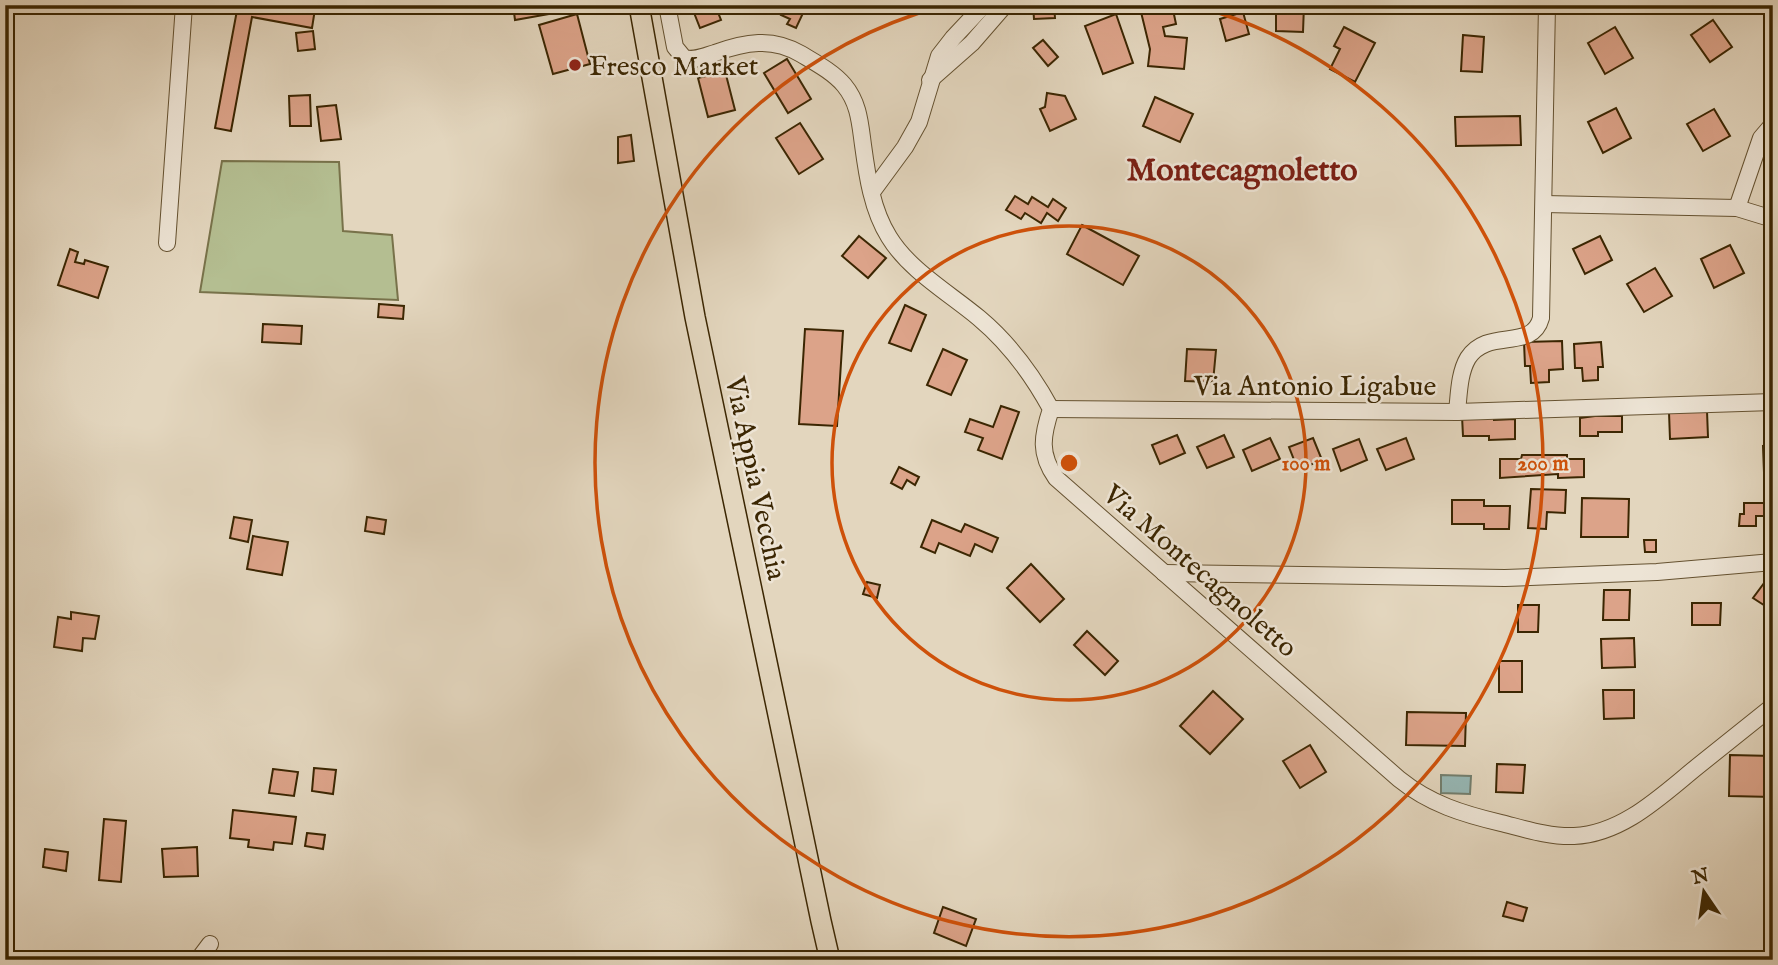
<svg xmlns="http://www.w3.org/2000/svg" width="1778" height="965" font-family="'IM FELL English',serif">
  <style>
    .green { fill: #b4be91; stroke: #78724a; stroke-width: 2 }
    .water { fill: #96b8b6; stroke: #727e6e; stroke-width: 2 }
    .building { fill: #dca389; stroke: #3b2602; stroke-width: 2 }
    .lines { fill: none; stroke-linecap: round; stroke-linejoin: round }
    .minor-casing { stroke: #655231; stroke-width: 18 }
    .major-casing { stroke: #3b2602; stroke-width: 22 }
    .minor { stroke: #ede4d5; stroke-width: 16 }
    .major { stroke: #e3d6be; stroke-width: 19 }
    .ring { fill: none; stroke: #ce510a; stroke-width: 3.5 }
    .poi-dot { fill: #8f2418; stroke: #ede4d5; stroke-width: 2.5 }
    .labels { text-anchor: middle; stroke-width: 5; stroke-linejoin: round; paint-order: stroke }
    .poi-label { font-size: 28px; fill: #3b2602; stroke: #ede4d5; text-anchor: start }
    .street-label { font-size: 28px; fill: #3b2602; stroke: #ede4d5 }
    .quarter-label { font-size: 32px; font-weight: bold; fill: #7a1f14; stroke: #ede4d5 }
    .centre { fill: #ce510a; stroke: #ede4d5; stroke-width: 3.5 }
    .ring-label { font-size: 21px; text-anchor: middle; font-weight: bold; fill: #ce510a; stroke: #ede4d5; stroke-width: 5; stroke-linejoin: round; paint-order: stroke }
  </style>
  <rect width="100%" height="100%" fill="#e3d6be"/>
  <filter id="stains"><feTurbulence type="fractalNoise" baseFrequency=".00286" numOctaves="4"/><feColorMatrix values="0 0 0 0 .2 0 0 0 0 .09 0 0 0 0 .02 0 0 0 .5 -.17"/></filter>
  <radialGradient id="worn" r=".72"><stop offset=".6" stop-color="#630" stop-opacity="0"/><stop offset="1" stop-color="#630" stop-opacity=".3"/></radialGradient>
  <path class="green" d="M222,161L339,162L343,231L392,235L398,300L200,292Z"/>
  <path class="water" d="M1441,775L1471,776L1470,794L1441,793Z"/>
  <g class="building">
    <path d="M238,5H297L315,9L312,28L252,17L231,131L215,128Z"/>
    <path d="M513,5H565L566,11L515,20Z"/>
    <path d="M691,5H715L721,20L700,28Z"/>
    <path d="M786,5H792L804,11L796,28L787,24L790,19L781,15Z"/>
    <path d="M1033,5H1054L1055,18L1034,19Z"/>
    <path d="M1172,5L1176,24L1163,27L1165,36L1187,38L1184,69L1148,66L1150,49L1141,12Z"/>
    <path d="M1276,5H1304L1303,32L1276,31Z"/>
    <path d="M1243,12L1249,34L1226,41L1220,19Z"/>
    <path d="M577,14L590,64L553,74L539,25Z"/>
    <path d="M1116,14L1133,63L1103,74L1085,26Z"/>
    <path d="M1713,20L1732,47L1710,62L1691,35Z"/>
    <path d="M1344,27L1375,43L1355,82L1330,69L1340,49L1334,46Z"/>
    <path d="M1615,27L1633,58L1605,74L1588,43Z"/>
    <path d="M313,31L315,49L298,51L296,33Z"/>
    <path d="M1463,35L1484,37L1482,72L1461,71Z"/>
    <path d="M1043,40L1058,57L1048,66L1033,48Z"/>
    <path d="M787,59L811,99L788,113L764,73Z"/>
    <path d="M725,71L735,110L708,117L698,78Z"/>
    <path d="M1047,93L1065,96L1076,119L1050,131L1040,109L1045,107Z"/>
    <path d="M310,95L311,126H290L289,96Z"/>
    <path d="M1155,97L1193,114L1180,142L1143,126Z"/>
    <path d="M336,105L341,139L321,141L317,107Z"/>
    <path d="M1616,108L1631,138L1603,153L1588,122Z"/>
    <path d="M1714,109L1730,136L1703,151L1687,124Z"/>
    <path d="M1520,116L1521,145L1456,146L1455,117Z"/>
    <path d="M800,123L823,159L799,174L776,138Z"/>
    <path d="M631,135L634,161L618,163V137Z"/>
    <path d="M1297,168L1311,169L1310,179L1296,178Z"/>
    <path d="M1015,196L1028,204L1032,197L1048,207L1053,199L1066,208L1058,221L1047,213L1041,223L1025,213L1021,219L1006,210Z"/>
    <path d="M1082,225L1139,256L1123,285L1067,254Z"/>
    <path d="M859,236L886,258L868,278L842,256Z"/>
    <path d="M1600,236L1612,260L1585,274L1573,249Z"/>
    <path d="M1730,245L1744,273L1714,288L1701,259Z"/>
    <path d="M70,249L78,252L75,262L84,264L85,260L108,267L98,298L58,285Z"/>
    <path d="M1655,268L1672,296L1644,312L1627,284Z"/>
    <path d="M379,304L404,306L403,319L378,317Z"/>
    <path d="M905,305L926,315L911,351L889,343Z"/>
    <path d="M263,324L302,326L301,344L262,342Z"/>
    <path d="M805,329L843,331L837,426L799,424Z"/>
    <path d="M1562,341L1563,369L1549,370V382L1531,383L1530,366H1525L1524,342Z"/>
    <path d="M1601,342L1603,367H1598V380L1583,381L1582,368H1575L1574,344Z"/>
    <path d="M943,349L967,360L951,395L927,385Z"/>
    <path d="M1187,349L1216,350L1213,382L1185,381Z"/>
    <path d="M1001,406L1019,412L1002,459L978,450L983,438L965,432L970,419L993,427Z"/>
    <path d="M1707,411L1708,437L1670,439L1669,412Z"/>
    <path d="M1494,415V420L1515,419V439L1489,440V436H1463L1462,416Z"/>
    <path d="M1595,416H1622V432H1598V436H1580V418Z"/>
    <path d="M1177,435L1185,453L1160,464L1152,445Z"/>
    <path d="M1224,435L1234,457L1207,468L1197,447Z"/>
    <path d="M1270,438L1280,459L1252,471L1243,450Z"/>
    <path d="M1313,438L1322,460L1298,470L1289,447Z"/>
    <path d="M1406,438L1414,459L1386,470L1377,449Z"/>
    <path d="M1359,439L1367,460L1341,471L1333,449Z"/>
    <path d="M1773,445V472H1764L1763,446Z"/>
    <path d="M1522,455H1567V459H1584V477L1558,478V474L1500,478V459H1521Z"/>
    <path d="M899,467L919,477L915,485L907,480L902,489L891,483Z"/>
    <path d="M1531,489L1566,490L1565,513L1547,512L1546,529L1528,528Z"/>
    <path d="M1582,498L1629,499L1628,537H1581Z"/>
    <path d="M1452,500H1484V506H1510L1509,529H1484V524H1452Z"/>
    <path d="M1744,503H1773V526H1770V516H1756V526H1739L1740,514H1744Z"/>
    <path d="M234,517L252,520L248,542L230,538Z"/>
    <path d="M367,517L386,520L384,534L365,531Z"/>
    <path d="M932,520L961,532L965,524L998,538L992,552L975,544L970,556L939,543L935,553L921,547Z"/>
    <path d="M253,536L288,542L282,575L247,569Z"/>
    <path d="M1644,540H1656V552H1645Z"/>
    <path d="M1031,564L1064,599L1040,622L1007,588Z"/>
    <path d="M1767,579L1773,583V611L1753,598Z"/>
    <path d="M867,582L880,585L877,598L863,594Z"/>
    <path d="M1604,590H1630L1629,620H1603Z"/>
    <path d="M1692,603H1721L1720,625H1692Z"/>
    <path d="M1518,605H1539L1538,632H1518Z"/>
    <path d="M71,612L99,616L95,639L83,638L82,651L54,647L58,617L71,619Z"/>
    <path d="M1087,631L1118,661L1105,675L1074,645Z"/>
    <path d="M1634,638L1635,667L1602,668L1601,639Z"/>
    <rect x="1499" y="661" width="23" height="31"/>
    <path d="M1603,690H1634V718L1604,719Z"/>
    <path d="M1213,691L1243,719L1210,754L1180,726Z"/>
    <path d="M1407,712L1466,713L1465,746L1406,745Z"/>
    <path d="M1310,745L1326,772L1300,788L1283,761Z"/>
    <path d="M1730,755L1773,756V797L1729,796Z"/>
    <path d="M1497,764L1525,765L1523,793L1496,792Z"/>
    <path d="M314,768L336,770L333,794L312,791Z"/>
    <path d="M273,769L298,772L294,796L269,793Z"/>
    <path d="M233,810L296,817L292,844L274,842L273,850L248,847L249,840L230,838Z"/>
    <path d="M104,819L126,821L121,882L99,880Z"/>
    <path d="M307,833L325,835L323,849L305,846Z"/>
    <path d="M197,847L198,876L164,877L162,849Z"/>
    <path d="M45,849L68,852L66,871L43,867Z"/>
    <path d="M1507,902L1527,908L1523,921L1503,916Z"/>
    <path d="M943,907L976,919L966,946L934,933Z"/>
  </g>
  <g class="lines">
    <g class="minor-casing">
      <g id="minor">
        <path d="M667,5L675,47L684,58C695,61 705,56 715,53C745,42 772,37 801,54C816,63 833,72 844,85C859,103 860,123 863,145C867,175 872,210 889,237C909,270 949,293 979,318C1010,344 1032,374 1051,409C1042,436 1039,454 1056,478L1399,779C1430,804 1463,814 1501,823C1525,829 1550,837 1574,836C1623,834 1662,795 1698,766C1723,746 1748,726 1773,706"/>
        <path d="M930,80L972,43L1005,5"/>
        <path d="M872,192L905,147L919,122L939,56L953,38L984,5"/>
        <path d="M1544,204L1737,208L1773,219"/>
        <path d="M1737,208L1761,138L1773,124"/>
        <path d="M167,243L184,5"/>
        <path d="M1051,409L1457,412C1459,394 1459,373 1468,358C1488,327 1532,352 1541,318L1547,5"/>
        <path d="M1457,412L1773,402"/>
        <path d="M1164,573L1505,578L1657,572L1773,562"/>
        <path d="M198,960L210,944"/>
      </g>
    </g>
    <g class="major-casing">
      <path id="major" d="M639,5L695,317L821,921L830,960"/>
    </g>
    <use href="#minor" class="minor"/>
    <use href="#major" class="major"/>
  </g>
  <g class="ring">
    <circle cx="1069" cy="463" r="237"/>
    <path d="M1196 6A474 474 0 1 1 942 6"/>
  </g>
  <circle class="poi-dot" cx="575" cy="65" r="7"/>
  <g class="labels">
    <g class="poi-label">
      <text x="589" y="75">Fresco Market</text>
    </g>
    <g class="street-label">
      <text x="1315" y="395">Via Antonio Ligabue</text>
      <text transform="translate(757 478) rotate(78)" y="10">Via Appia Vecchia</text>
      <text transform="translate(1201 570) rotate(41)" y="10">Via Montecagnoletto</text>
    </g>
    <g class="quarter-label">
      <text x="1242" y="180">Montecagnoletto</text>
    </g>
  </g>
  <circle cx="1069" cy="463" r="10" class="centre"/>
  <g class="ring-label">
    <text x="1306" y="470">100 m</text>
    <text x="1543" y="470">200 m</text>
  </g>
  <rect width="1778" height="965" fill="none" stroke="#e3d6be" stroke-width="28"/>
  <rect x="7" y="7" width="1764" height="951" fill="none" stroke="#3b2602" stroke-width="3.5"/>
  <rect x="14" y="14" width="1750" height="937" fill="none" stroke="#3b2602" stroke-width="2"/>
  <g transform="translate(1704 892) rotate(347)" stroke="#ede4d5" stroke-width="5" paint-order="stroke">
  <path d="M0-5L12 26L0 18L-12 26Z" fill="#3b2602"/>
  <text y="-10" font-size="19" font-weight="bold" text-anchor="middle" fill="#3b2602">N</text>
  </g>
  <rect width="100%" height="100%" filter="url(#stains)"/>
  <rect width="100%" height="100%" fill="url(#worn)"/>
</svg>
